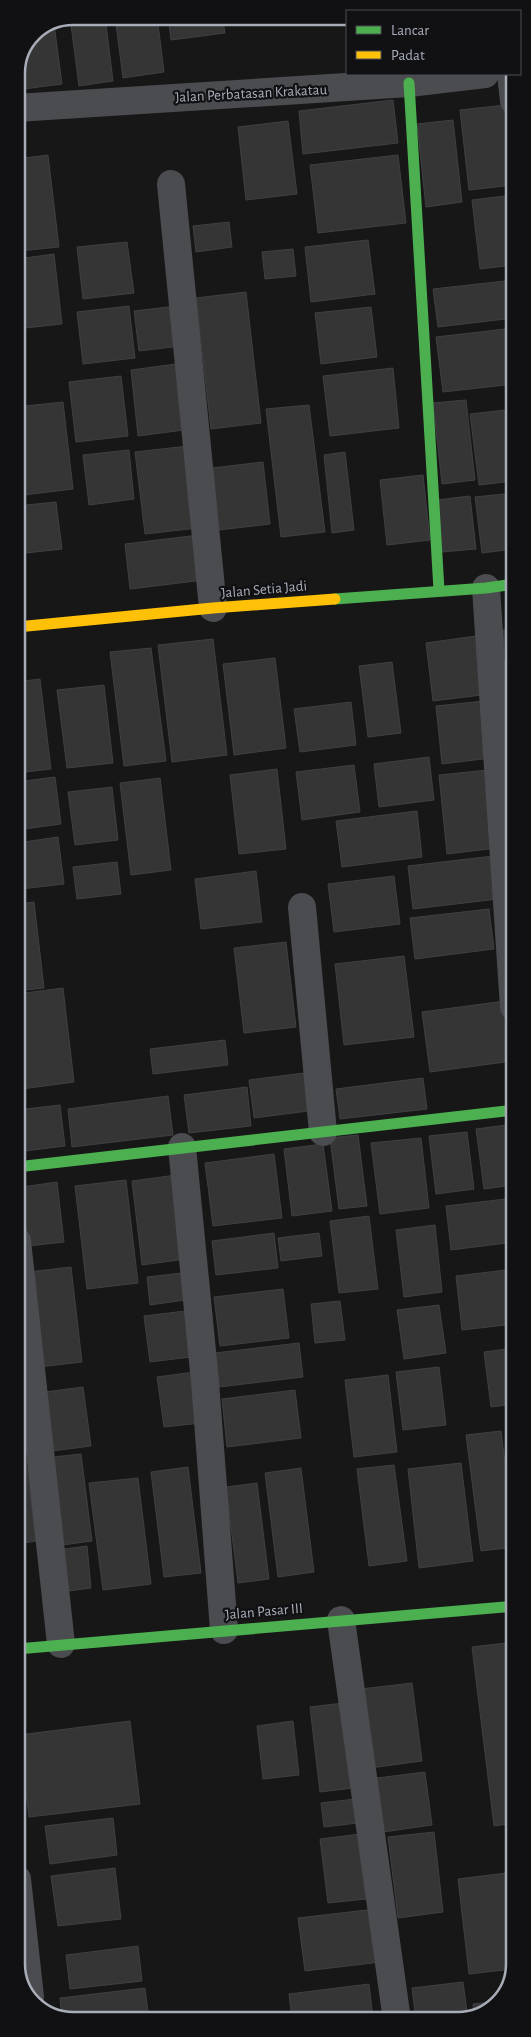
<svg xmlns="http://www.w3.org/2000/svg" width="531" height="2037" font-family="'Alegreya Sans',sans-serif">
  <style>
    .building { fill: #353536; stroke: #3f4043 }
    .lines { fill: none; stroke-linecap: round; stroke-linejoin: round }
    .street { stroke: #4b4c50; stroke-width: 28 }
    .fast { stroke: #4caf50; stroke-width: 11 }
    .slow { stroke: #ffc107; stroke-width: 11 }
    .labels { text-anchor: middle; stroke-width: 4.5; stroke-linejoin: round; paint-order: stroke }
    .street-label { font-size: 15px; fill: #a8adb8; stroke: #111113 }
    .rim { fill: none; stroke: #a8adb8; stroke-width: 2.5 }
  </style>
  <rect width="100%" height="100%" fill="#171717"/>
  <g class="building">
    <path d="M73,16H105L113,81L79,86L70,17Z"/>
    <path d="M115,16H157L164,72L123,78Z"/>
    <path d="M168,16H222L225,33L171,40Z"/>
    <path d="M237,16H281V18L238,24Z"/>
    <path d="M54,24L62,84L16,90V73L33,33Z"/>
    <path d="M393,100L398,143L303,154L299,111Z"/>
    <path d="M506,105L514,185L469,190L460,110Z"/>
    <path d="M453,120L462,202L426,207L417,124Z"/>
    <path d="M288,121L297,194L246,200L238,127Z"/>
    <path d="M48,155L59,247L19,251L16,225V159Z"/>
    <path d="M398,155L406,223L318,233L310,165Z"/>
    <path d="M513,195L514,265L480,269L472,200Z"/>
    <path d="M229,222L232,247L196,252L193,226Z"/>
    <path d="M368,240L375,294L311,302L305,247Z"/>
    <path d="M127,242L134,293L83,299L77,247Z"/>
    <path d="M293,249L296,276L265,279L262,252Z"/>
    <path d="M54,254L62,324L25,328L17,259Z"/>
    <path d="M514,280V318L438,327L433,289Z"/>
    <path d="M246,292L261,423L211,429L196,298Z"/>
    <path d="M129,306L135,358L83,364L77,312Z"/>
    <path d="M176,306L181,346L139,351L134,311Z"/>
    <path d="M371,307L377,357L321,364L315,313Z"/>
    <path d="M514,328V384L443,392L436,337Z"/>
    <path d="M176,364L184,430L138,436L131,370Z"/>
    <path d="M393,368L399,428L330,436L323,376Z"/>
    <path d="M121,376L128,436L76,442L69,382Z"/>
    <path d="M466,400L475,480L442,484L433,403Z"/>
    <path d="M63,402L73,489L16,496V407Z"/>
    <path d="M309,405L325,532L281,537L266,409Z"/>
    <path d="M514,409V481L479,485L470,414Z"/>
    <path d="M188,446L198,528L145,534L135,452Z"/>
    <path d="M129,450L134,499L89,505L83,455Z"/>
    <path d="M345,452L354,530L332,533L324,455Z"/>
    <path d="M263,462L270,524L219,530L212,468Z"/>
    <path d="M423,475L430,540L387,545L380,480Z"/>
    <path d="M514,493V549L482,553L475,497Z"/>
    <path d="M470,496L476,549L442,552L437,500Z"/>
    <path d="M56,502L62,549L17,554L16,506Z"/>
    <path d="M199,535L204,580L130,589L125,544Z"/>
    <path d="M514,629V730L502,630Z"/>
    <path d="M483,635L490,694L433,701L426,643Z"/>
    <path d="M213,639L227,755L172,762L158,645Z"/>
    <path d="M151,648L166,761L124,766L110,652Z"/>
    <path d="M275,658L286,748L234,755L223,664Z"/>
    <path d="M392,662L401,733L368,737L359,666Z"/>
    <path d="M40,679L51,769L17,773V682Z"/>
    <path d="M104,685L113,763L67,768L57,690Z"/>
    <path d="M484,701L491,758L442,764L436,706Z"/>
    <path d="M351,702L356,745L300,752L294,709Z"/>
    <path d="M429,757L434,800L379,807L374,764Z"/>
    <path d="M354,765L360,812L302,820L296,772Z"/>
    <path d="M277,769L286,849L239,854L230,775Z"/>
    <path d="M488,770L497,848L447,854L439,775Z"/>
    <path d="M55,777L61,824L17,830V782Z"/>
    <path d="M160,778L171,870L131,875L120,783Z"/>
    <path d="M112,787L118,840L75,845L68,792Z"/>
    <path d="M417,811L422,857L342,867L336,821Z"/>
    <path d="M58,837L64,884L21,889L17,843Z"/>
    <path d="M493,856L498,899L413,909L408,866Z"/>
    <path d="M117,862L121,894L77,899L73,867Z"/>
    <path d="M256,871L262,922L201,929L195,879Z"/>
    <path d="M394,876L400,924L334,932L328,884Z"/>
    <path d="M34,902L44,988L17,991V904Z"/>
    <path d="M489,909L494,949L415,959L410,918Z"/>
    <path d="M286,942L296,1027L244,1033L234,948Z"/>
    <path d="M404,956L414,1037L344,1045L335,964Z"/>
    <path d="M63,988L74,1082L22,1089L17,1049V994Z"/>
    <path d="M505,1001L513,1061L430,1072L422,1012Z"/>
    <path d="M225,1040L228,1065L153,1074L150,1049Z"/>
    <path d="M312,1072L316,1110L254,1118L249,1080Z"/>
    <path d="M423,1078L427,1109L340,1119L336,1089Z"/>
    <path d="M247,1087L251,1126L189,1133L184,1095Z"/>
    <path d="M168,1096L173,1135L72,1147L68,1109Z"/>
    <path d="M60,1105L65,1146L17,1152V1110Z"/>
    <path d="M514,1124V1185L484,1189L476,1129Z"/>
    <path d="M467,1132L474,1189L436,1194L429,1136Z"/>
    <path d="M358,1135L367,1206L339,1209L330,1138Z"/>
    <path d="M421,1138L429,1208L380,1214L371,1143Z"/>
    <path d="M323,1144L332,1211L292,1216L284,1149Z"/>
    <path d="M274,1154L282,1218L213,1226L205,1163Z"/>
    <path d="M176,1175L186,1259L142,1265L132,1181Z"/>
    <path d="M126,1180L138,1283L87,1289L75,1186Z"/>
    <path d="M57,1182L64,1242L28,1246L22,1187Z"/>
    <path d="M514,1198V1242L451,1250L446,1206Z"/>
    <path d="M369,1216L378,1289L339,1293L330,1221Z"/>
    <path d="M435,1225L442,1292L404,1297L396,1230Z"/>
    <path d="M274,1233L278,1268L216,1275L212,1241Z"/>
    <path d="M319,1233L322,1256L281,1261L278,1238Z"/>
    <path d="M71,1267L82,1362L39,1367L28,1272Z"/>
    <path d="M514,1269V1324L462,1330L456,1276Z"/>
    <path d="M182,1273L185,1300L150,1305L147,1277Z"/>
    <path d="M283,1289L289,1338L220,1346L214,1297Z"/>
    <path d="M340,1301L345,1340L315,1343L311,1304Z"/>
    <path d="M439,1305L446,1353L404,1359L397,1310Z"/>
    <path d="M185,1311L191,1357L150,1362L144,1316Z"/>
    <path d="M299,1343L303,1377L219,1387L215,1353Z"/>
    <path d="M514,1348V1404L491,1407L484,1352Z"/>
    <path d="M439,1367L446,1425L403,1430L396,1372Z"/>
    <path d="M195,1372L201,1423L164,1427L157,1377Z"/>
    <path d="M388,1375L397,1452L354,1457L345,1380Z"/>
    <path d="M83,1387L91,1446L52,1451L45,1392Z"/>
    <path d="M295,1390L301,1438L227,1447L222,1399Z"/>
    <path d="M21,1420L36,1541L17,1544V1421Z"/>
    <path d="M501,1431L515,1547L481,1551L466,1435Z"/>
    <path d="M81,1454L92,1541L55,1546L44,1458Z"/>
    <path d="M461,1463L473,1561L419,1568L408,1469Z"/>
    <path d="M394,1465L407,1561L369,1566L357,1469Z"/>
    <path d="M188,1467L201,1573L164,1577L151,1472Z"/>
    <path d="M301,1468L314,1572L278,1577L265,1473Z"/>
    <path d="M138,1478L151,1584L103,1590L89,1483Z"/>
    <path d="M257,1483L269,1579L238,1583L226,1487Z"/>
    <path d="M87,1546L91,1588L61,1592L57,1550Z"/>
    <path d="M515,1642V1823L494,1826L472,1647Z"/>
    <path d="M412,1683L422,1761L370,1768L361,1689Z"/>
    <path d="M343,1703L353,1788L320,1792L310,1707Z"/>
    <path d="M130,1721L140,1804L29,1817L19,1735Z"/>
    <path d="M293,1721L299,1775L263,1779L257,1726Z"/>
    <path d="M425,1772L432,1825L383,1832L377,1778Z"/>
    <path d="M355,1799L358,1823L324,1827L321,1803Z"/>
    <path d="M113,1818L117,1855L50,1864L45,1826Z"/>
    <path d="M434,1832L443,1912L398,1918L388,1837Z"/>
    <path d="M368,1833L376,1898L328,1903L320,1839Z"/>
    <path d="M115,1868L121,1919L58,1926L51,1876Z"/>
    <path d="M515,1872V1964L513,1969L469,1974L458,1879Z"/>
    <path d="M375,1909L381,1962L305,1971L298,1918Z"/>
    <path d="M138,1946L142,1981L70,1989L66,1955Z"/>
    <path d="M463,1982L468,2020H416L412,1988Z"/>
    <path d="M369,1984L373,2019L292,2020L289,1994Z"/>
    <path d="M145,1988L149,2020H66L62,2019L60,1998Z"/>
    <path d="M501,2001L474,2016L473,2004Z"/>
  </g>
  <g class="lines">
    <g class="street">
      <path d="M511,74L514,101"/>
      <path d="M16,108L409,83L485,74"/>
      <path d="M171,184L213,608"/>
      <path d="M486,588L514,1007"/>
      <path d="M302,907L323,1132"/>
      <path d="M182,1147L205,1382L224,1630"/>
      <path d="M17,1241L61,1644"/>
      <path d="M341,1620L397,2020"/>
      <path d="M17,1879L30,1997"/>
    </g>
    <g class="fast">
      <path d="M409,83L439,590"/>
      <path d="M335,599L486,588L514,584"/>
      <path d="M17,1167L514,1110"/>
      <path d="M17,1649L515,1606"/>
    </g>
    <path class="slow" d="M17,627L213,608L335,599"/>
  </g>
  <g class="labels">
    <g class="street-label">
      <text transform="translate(251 93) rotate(-3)" y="5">Jalan Perbatasan Krakatau</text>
      <text transform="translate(264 589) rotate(-5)" y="5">Jalan Setia Jadi</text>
      <text transform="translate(264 1611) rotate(-5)" y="5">Jalan Pasar III</text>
    </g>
  </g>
  <path d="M0 0H531V2037H0ZM73 25H458A48 48 0 0 1 506 73V1964A48 48 0 0 1 458 2012H73A48 48 0 0 1 25 1964V73A48 48 0 0 1 73 25Z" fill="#111113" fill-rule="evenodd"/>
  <path class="rim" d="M73 25H458A48 48 0 0 1 506 73V1964A48 48 0 0 1 458 2012H73A48 48 0 0 1 25 1964V73A48 48 0 0 1 73 25Z"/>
  <rect x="346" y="10" width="175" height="65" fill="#111113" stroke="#4d4f55"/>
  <rect x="356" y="26" width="25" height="8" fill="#4caf50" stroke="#4d4f55"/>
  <text x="391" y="35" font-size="15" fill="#a8adb8">Lancar</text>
  <rect x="356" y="51" width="25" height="8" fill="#ffc107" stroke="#4d4f55"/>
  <text x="391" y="60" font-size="15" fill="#a8adb8">Padat</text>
</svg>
